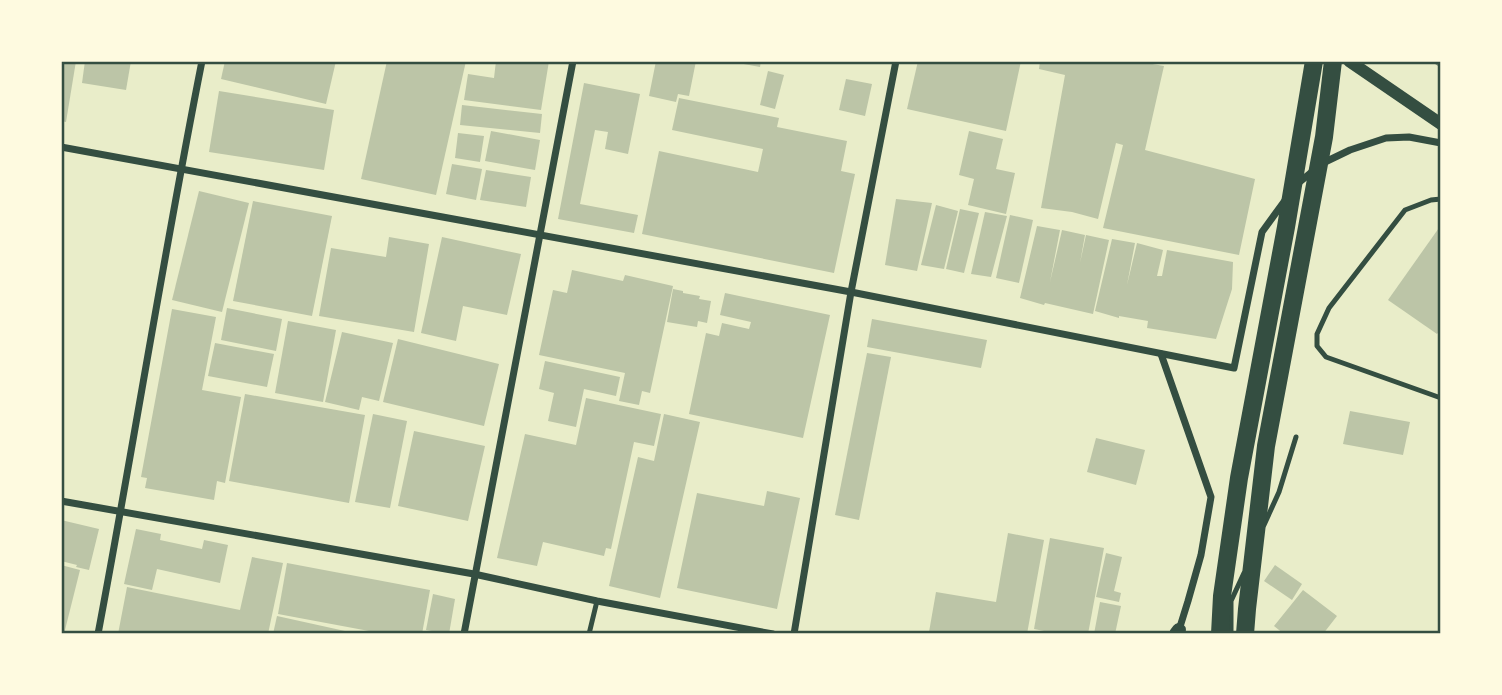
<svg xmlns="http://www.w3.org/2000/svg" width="1502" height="695" font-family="Arial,sans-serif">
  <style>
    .building { fill: #bcc5a7 }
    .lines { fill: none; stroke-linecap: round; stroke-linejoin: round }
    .service { stroke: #344e41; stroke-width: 5 }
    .minor { stroke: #344e41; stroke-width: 7 }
    .tertiary { stroke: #344e41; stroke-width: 12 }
    .secondary { stroke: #344e41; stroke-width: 14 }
    .trunk { stroke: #344e41; stroke-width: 18 }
    .rail { stroke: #7c8e77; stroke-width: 5 }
    .neatline { fill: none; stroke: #344e41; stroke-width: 2.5 }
  </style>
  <rect width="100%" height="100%" fill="#e9edc9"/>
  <g class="building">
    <path d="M61,61H76L66,122L61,121Z"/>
    <path d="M85,61H131L126,90L82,83Z"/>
    <path d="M225,61H336L326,104L221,79Z"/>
    <path d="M387,61H466L436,195L361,179Z"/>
    <path d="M496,61H549L541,110L464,100L468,74L494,78Z"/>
    <path d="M656,61H696L689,96L678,94L676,102L649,96Z"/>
    <path d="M738,61H761L760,67L738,63Z"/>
    <path d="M918,61H1021L1006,131L907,109Z"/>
    <path d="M1040,61H1135L1164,66L1145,150L1255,179L1239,255L1103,228L1123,145L1116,143L1098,219L1072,212L1041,208L1065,75L1039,69Z"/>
    <path d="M768,71L784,75L775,109L760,105Z"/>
    <path d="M846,79L872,84L865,116L839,110Z"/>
    <path d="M584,83L640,94L628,154L605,149L608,132L595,130L580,204L638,215L634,233L558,219Z"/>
    <path d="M219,91L334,110L324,170L209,152Z"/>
    <path d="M679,98L779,118L777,127L847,141L841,171L855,174L834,273L642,234L659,151L758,172L763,149L672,130Z"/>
    <path d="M462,105L542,114L540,133L460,125Z"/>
    <path d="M491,131L540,140L535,170L485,161Z"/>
    <path d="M969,131L1003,139L996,169L1015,173L1006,214L968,205L974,179L959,175Z"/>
    <path d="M458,133L484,136L480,162L455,158Z"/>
    <path d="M452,164L482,169L476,200L446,194Z"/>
    <path d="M486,170L531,177L526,207L480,200Z"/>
    <path d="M199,191L249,203L222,312L172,300Z"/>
    <path d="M896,199L932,203L917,271L885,265Z"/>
    <path d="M253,201L332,216L312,316L233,301Z"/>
    <path d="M936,205L958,211L944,269L921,265Z"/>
    <path d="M960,209L979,213L964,273L946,269Z"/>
    <path d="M985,212L1007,216L991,277L971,274Z"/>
    <path d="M1010,215L1033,220L1019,283L996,278Z"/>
    <path d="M1441,225V329L1437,334L1388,300Z"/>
    <path d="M1037,226L1060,230L1050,282L1062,230L1085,235L1080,263L1086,235L1109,240L1093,314L1045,303L1044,305L1020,298Z"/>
    <path d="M389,237L429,244L414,332L319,316L331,248L386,257Z"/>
    <path d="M442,237L521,254L507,315L463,306L456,341L421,333Z"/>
    <path d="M1112,239L1135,243L1127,285L1137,243L1163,250L1157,276H1162L1167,250L1233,262L1232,289L1216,339L1147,328L1148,321L1119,316V318L1095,311Z"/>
    <path d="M572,270L623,281L625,275L673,286L650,393L642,391L639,405L619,401L625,373L539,355L553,290L567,293Z"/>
    <path d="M673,289L683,291V293L700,296L699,299L711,301L707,323L698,321L697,327L667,322Z"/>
    <path d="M725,293L830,315L803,438L689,414L706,333L719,336L722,323L749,329L751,322L720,315Z"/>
    <path d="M227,308L282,319L276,351L221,340Z"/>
    <path d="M172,309L216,317L202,390L241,397L225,483L217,481L214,500L145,488L147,478L141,477Z"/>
    <path d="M872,319L987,340L981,368L867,347Z"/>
    <path d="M288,321L336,330L323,402L275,393Z"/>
    <path d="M342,332L393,343L379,401L362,397L359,410L325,402Z"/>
    <path d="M398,339L499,364L484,426L383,402Z"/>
    <path d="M215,343L274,354L267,387L208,376Z"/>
    <path d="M867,353L891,357L859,520L835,515Z"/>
    <path d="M545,361L620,377L616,396L584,389L576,427L548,421L554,393L539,389Z"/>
    <path d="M245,394L365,415L349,503L229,481Z"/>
    <path d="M586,398L661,414L654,446L634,442L611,549L606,548L604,556L543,542L537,566L497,558L525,434L576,445Z"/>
    <path d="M1350,411L1410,422L1403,455L1343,444Z"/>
    <path d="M373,414L407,421L390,508L355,502Z"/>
    <path d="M664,414L700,422L660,598L609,586L638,457L654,461Z"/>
    <path d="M414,431L485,446L468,521L398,506Z"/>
    <path d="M1096,438L1145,450L1136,485L1087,472Z"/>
    <path d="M767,491L800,498L777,609L677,588L697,493L764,506Z"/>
    <path d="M61,520L99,529L89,570L76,567L77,565L61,561Z"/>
    <path d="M136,529L161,534L160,540L202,549L204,540L228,545L220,583L157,569L152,590L124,584Z"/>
    <path d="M1008,533L1044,540L1027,634H941L929,632L936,592L996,602Z"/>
    <path d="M1050,538L1104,548L1088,634H1059L1034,629Z"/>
    <path d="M1106,553L1122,557L1114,591L1121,593L1119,602L1096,597Z"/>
    <path d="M252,557L283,563L268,634H118L127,587L240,610Z"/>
    <path d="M287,563L430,590L422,634H385L278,614Z"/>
    <path d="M61,565L80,570L64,634H61Z"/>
    <path d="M1275,565L1302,584L1292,600L1264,581Z"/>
    <path d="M1303,590L1337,616L1323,634H1296L1294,632L1292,634H1284L1274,626Z"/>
    <path d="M433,594L455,599L449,634L426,630Z"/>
    <path d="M1100,602L1121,606L1115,634H1094Z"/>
    <path d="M277,616L354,633V634H273Z"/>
  </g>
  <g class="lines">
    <g class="service">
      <path d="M1441,199L1431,200L1405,210L1329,308L1317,334V346L1326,357L1441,398"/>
      <path d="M1264,525L1279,492L1296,437"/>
      <path d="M589,634L597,601"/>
      <path d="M1231,634V601L1244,573"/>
    </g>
    <g class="minor">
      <path d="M61,147L851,292L1234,368L1262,232L1286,199"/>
      <path d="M1297,184L1323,163L1350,150L1386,138L1409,137L1441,143"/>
      <path d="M1161,354L1211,497L1201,555L1188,601L1179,630"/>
      <path d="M61,501L474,574L597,601L773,634"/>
      <path d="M98,634C134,443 164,252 202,61"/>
      <path d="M464,634L573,61"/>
      <path d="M794,634L851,292L896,61"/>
    </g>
    <path class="tertiary" d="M1349,61L1441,124"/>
    <path class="secondary" d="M1176,634L1179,630"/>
    <g class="trunk">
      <path d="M1220,634L1222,596L1239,478L1286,227L1314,61"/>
      <path d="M1245,634L1247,609L1266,446L1324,137L1333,61"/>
    </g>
    <path class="rail" d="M1435,61L1441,65"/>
  </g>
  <rect width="1502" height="695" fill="none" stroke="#fefae0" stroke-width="126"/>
  <rect x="63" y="63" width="1376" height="569" class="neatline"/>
</svg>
